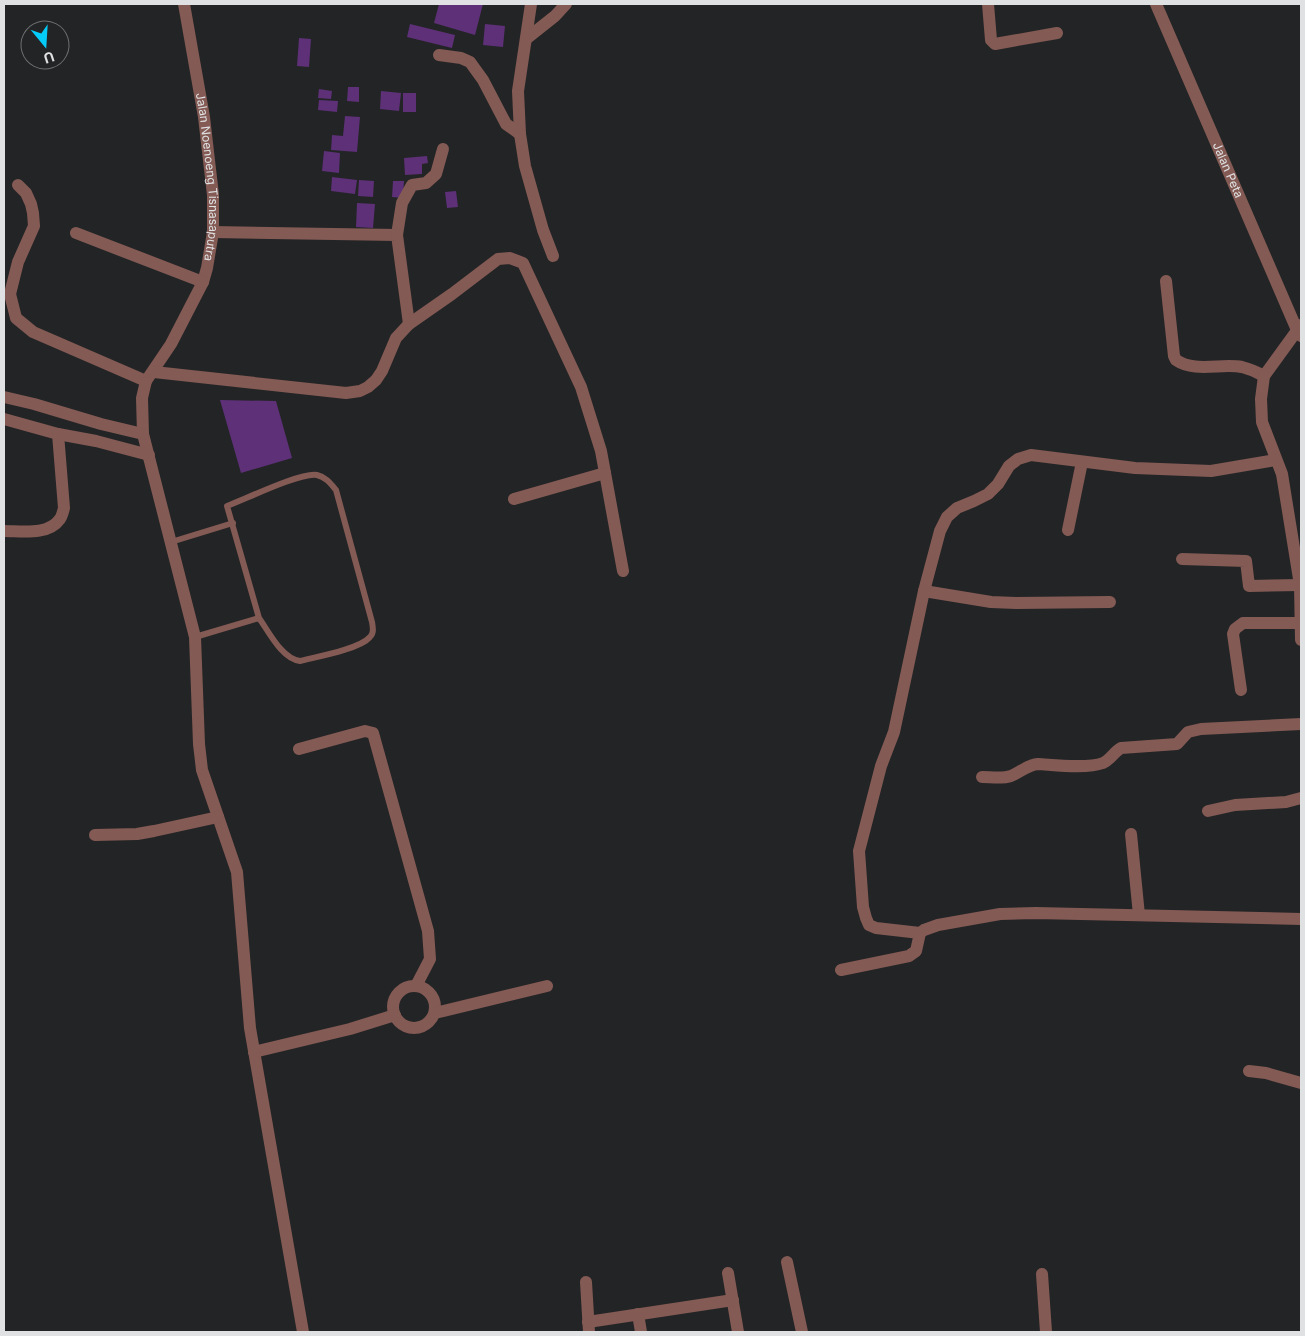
<svg xmlns="http://www.w3.org/2000/svg" width="1305" height="1336" font-family="Inter,sans-serif">
  <style>
    .building { fill: #5d3077 }
    .lines { fill: none; stroke-linecap: round; stroke-linejoin: round }
    .lane { stroke: #835a54; stroke-width: 6 }
    .street { stroke: #835a54; stroke-width: 12 }
    .labels { text-anchor: middle; stroke-width: 4.5; stroke-linejoin: round; paint-order: stroke }
    .street-label { font-size: 12px; fill: #e0e1e3; stroke: #232426 }
  </style>
  <rect width="100%" height="100%" fill="#232426"/>
  <g class="building">
    <path d="M439,4H483L475,35L434,23Z"/>
    <path d="M410,24L455,35L452,48L407,37Z"/>
    <path d="M485,24L505,26L503,47L483,45Z"/>
    <path d="M299,38L311,39L309,67L297,66Z"/>
    <path d="M348,87H359V102L347,101Z"/>
    <path d="M319,89L332,91L331,99L318,98Z"/>
    <path d="M381,91L401,93L399,111L380,109Z"/>
    <rect x="403" y="93" width="13" height="19"/>
    <path d="M319,100L338,101L337,112L318,110Z"/>
    <path d="M345,116L360,117L357,152L331,150L332,135L343,136Z"/>
    <path d="M324,151L340,153L339,173L322,171Z"/>
    <path d="M427,156L428,163L422,164V174L405,175L404,158Z"/>
    <path d="M332,177L357,180L355,194L331,191Z"/>
    <path d="M359,180L374,181L373,197L358,196Z"/>
    <path d="M393,181H404L403,198L392,197Z"/>
    <path d="M456,191L458,207L447,208L445,192Z"/>
    <path d="M357,203L375,204L373,228L356,227Z"/>
    <path d="M220,400L276,401L292,458L241,473Z"/>
  </g>
  <g class="lines">
    <g class="lane">
      <path d="M171,542L233,523"/>
      <path d="M195,637L259,618L227,506C246,499 301,472 317,475C326,477 331,484 336,490L372,622C373,628 374,633 370,637C360,649 316,657 300,661C282,659 269,632 259,618"/>
    </g>
    <g class="street">
      <path id="s1" d="M184,4L204,117L213,195V232L207,268L203,282L171,344L146,381L142,398L143,434L195,637L199,744L202,770L237,872L250,1028L303,1332"/>
      <path d="M531,4L518,91L520,134L525,166L543,230L553,256"/>
      <path d="M988,4L991,40L995,44L1057,33"/>
      <path id="s2" d="M1156,4L1297,330L1301,336"/>
      <path d="M526,39L555,16L566,4"/>
      <path d="M439,55L461,58L470,62L483,80L506,124L520,134"/>
      <path d="M18,185L26,193L31,204L33,213L34,226L18,262L10,294L16,318L33,332L146,381"/>
      <path d="M213,232L397,235L409,324"/>
      <path d="M76,233L203,282"/>
      <path d="M397,235L402,203L412,185L426,183L436,174L443,149"/>
      <path d="M1166,281L1174,356L1176,360C1195,373 1221,363 1242,367C1250,369 1257,372 1264,376"/>
      <path d="M1301,325L1264,376L1261,399L1262,422L1282,474L1300,585L1301,640"/>
      <path d="M154,372L346,393L360,391L368,387L376,380L382,371L396,338L409,324L452,294L498,259L510,258L523,263L581,387L601,451L623,571"/>
      <path d="M4,397L34,404L101,424L143,434"/>
      <path d="M4,419L58,434L64,508C63,512 62,516 60,519C48,536 21,531 4,531"/>
      <path d="M58,434L96,441L149,455"/>
      <path d="M514,499L605,473"/>
      <path d="M1068,530L1082,462"/>
      <path d="M1182,559L1246,561L1249,586L1300,585"/>
      <path d="M924,591L991,602L1016,603L1110,602"/>
      <path d="M1241,690L1233,634L1235,629L1243,623H1300"/>
      <path d="M299,749L365,731L373,733L428,931L430,959L416,986"/>
      <path d="M982,777C991,777 1002,779 1011,776C1021,772 1027,765 1038,764C1055,765 1087,769 1103,763C1110,760 1114,752 1121,748L1177,744L1188,732L1201,729L1301,724"/>
      <path d="M1208,811L1235,805L1286,802L1301,798"/>
      <path d="M1131,834L1139,915"/>
      <path d="M95,835L137,834L154,831L218,817"/>
      <path d="M920,933L876,928L869,925L866,918L863,907L859,851L881,766L894,732L924,591L940,531L947,517L957,508L974,501L988,494L998,484L1009,466L1018,459L1031,455L1135,468L1211,471L1276,460"/>
      <path d="M841,970L909,956L916,951L920,933L924,930L938,925L1000,914L1036,913L1301,919"/>
      <circle cx="414" cy="1007" r="21"/>
      <path d="M435,1013L547,986"/>
      <path d="M254,1052L350,1029L395,1015"/>
      <path d="M1249,1071L1266,1073L1301,1083"/>
      <path d="M787,1262L802,1332"/>
      <path d="M728,1273L738,1332"/>
      <path d="M1042,1274L1046,1332"/>
      <path d="M586,1282L589,1332"/>
      <path d="M638,1314L641,1332"/>
      <path d="M588,1322L733,1300"/>
    </g>
  </g>
  <g class="labels">
    <g class="street-label">
      <text dy="4" stroke="none"><textPath href="#s2" startOffset="181">Jalan Peta</textPath></text>
      <text dy="4" stroke="none"><textPath href="#s1" startOffset="175">Jalan Noenoeng Tisnasaputra</textPath></text>
    </g>
  </g>
  <rect width="1305" height="1336" fill="none" stroke="#e0e1e3" stroke-width="10"/>
  <g transform="translate(45 45) rotate(162)"><circle r="24" fill="#232426" stroke="#6f7072"/>
  <path d="M0-4L9 19L0 12L-9 19Z" fill="#05cbf9"/>
  <text y="-8" font-size="14" font-weight="bold" text-anchor="middle" fill="#e0e1e3">U</text>
  </g>
</svg>
